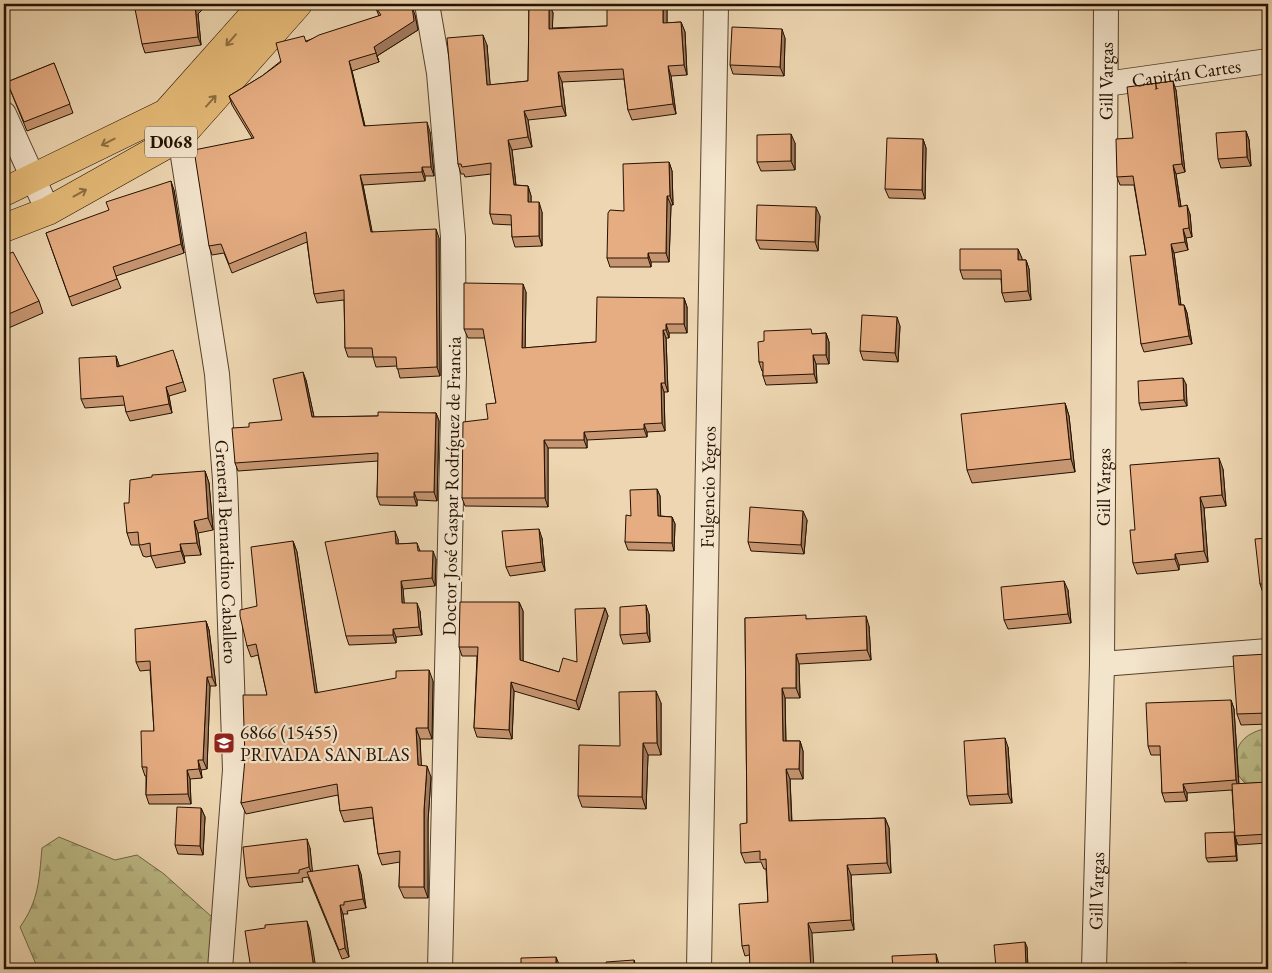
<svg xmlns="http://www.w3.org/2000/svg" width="1272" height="973" font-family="'EB Garamond',serif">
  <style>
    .forest { fill: url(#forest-firs); stroke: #706644 }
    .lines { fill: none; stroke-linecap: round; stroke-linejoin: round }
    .street-casing { stroke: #56422c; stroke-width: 26 }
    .primary-casing { stroke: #241100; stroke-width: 29 }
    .street { stroke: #f3e4cc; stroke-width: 24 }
    .primary { stroke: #e6bb78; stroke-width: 28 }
    .wall { fill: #c69571; stroke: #241100 }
    .shaded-wall { fill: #a1795c; stroke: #241100 }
    .building { fill: #e6ad83; stroke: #241100 }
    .oneway { stroke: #8f6e42 }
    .labels { text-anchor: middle; stroke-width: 4.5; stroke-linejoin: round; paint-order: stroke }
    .shield { fill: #f3e4cc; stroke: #62503d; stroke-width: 1 }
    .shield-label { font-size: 18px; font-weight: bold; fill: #241100 }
    .street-label { font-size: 19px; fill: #241100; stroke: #f3e4cc }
    .poi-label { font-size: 19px; fill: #241100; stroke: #f3e4cc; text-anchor: start }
  </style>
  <defs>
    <pattern id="forest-firs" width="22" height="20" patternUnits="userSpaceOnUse" patternTransform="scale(1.25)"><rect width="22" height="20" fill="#bdbc88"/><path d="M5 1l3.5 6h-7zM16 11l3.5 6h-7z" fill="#a2a174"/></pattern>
  </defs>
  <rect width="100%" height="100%" fill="#edd6b1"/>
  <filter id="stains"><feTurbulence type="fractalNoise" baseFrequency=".004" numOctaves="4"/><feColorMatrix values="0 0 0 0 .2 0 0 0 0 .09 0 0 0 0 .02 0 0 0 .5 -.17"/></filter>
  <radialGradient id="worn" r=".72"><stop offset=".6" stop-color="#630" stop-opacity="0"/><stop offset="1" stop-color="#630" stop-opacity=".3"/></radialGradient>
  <g class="forest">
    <path d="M1268,728V793C1261,790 1249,787 1243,781C1238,776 1237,771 1236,764C1234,742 1248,732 1268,728Z"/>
    <path d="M59,837L115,860L137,855L164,874L212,917L220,969H38L20,927C39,900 39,880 42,848Z"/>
  </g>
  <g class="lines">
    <g class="street-casing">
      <g id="street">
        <path d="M427,4L439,73L453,237L454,372L440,969"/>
        <path id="s1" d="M1106,84L1268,61"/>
        <path d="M4,114L48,211"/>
        <path id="s2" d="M180,137L217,374L225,480L235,770L220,969"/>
        <path d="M1102,664L1268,651"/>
        <path id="s3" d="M699,969L716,4"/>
        <path id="s4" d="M1094,969L1102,664L1106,4"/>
      </g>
    </g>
    <g class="primary-casing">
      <g id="primary">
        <path d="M4,192L166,113L263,4"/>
        <path d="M4,228L48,211L180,137L298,4"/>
      </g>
    </g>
    <use href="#street" class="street"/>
    <use href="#primary" class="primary"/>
  </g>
  <g class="wall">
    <path d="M529,4H549L553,13L552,28L607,26L667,4V23L681,22L685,32L687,75L671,76L676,114L632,120L628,110L624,79L562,82L566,116L528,120L532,147L512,150L516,185L528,186L531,196V202L542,212V246L515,247L512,237V225L493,224L490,214L491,174L465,177L464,174H461L458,164L487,45L490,85L528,81Z"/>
    <path d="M375,6L404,9L415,15L418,30L377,56L379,62L352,71L365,126L430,132L434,176H425V181L363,185L372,232L439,238L440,376L400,378L397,366L376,367L373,357H348L345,348L344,300L317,303L314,294L307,242L232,273L224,253L212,255L209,246L252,138L232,105L229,96L262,76L306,41L379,16Z"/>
    <path d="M198,14L201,45L145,53L142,44Z"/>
    <path d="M785,38L784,76L733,74L730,65Z"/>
    <path d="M54,63L73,113L27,131L7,82Z"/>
    <path d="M1176,90L1185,172L1176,174L1181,206L1190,214L1192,237L1186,238L1188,250L1174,253L1181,305H1184L1187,313L1192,344L1144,352L1141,344L1146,255L1134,185H1120L1117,177L1133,138Z"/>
    <path d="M1246,131L1249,140L1251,166L1221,168L1218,159Z"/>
    <path d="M923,139L926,148L925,199L889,198L885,189Z"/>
    <path d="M795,143V170L761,171L757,162Z"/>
    <path d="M669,162L672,171L673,205H671L669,262H651V267H610L607,258L624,211Z"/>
    <path d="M174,190L184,253L116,276L121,288L72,306L46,233Z"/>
    <path d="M820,216L818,251L760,249L756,240Z"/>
    <path d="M1018,249L1022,260H1026L1029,269L1031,300L1005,302L1002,293L1001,279H963L960,270Z"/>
    <path d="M4,256L39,301L43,313L4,330Z"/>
    <path d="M526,292L525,348L596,342L684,298L687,307V333H669V338H666L668,392H664L665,431L647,432V437L587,440V448H548V507L465,506L462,498L488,419L496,403L485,338H468L464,329Z"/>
    <path d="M900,326L898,362L863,360L860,351Z"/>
    <path d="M826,333L829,342V364H816L817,383L766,385L763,376V371H762L759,362L764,341L813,334Z"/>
    <path d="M116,356L119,366L176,359L186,391L169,396L172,413L130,421L126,412L125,405L85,408L81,399Z"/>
    <path d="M306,380L314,417L378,416L436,413L439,421L437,501L417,500V506L380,505L377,497L378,461L238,471L235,463L249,427L282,420Z"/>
    <path d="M1186,384L1187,406L1141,410L1139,403Z"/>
    <path d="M1065,403L1069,416L1075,472L972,483L967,470Z"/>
    <path d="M1223,469L1226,506L1204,508L1208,562L1179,565V570L1137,574L1133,563L1135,530Z"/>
    <path d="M205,471L209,483L213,530L198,533L201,555L184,556L185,563L156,568L151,556L146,557L143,556L139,545H131L127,533L129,503Z"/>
    <path d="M657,489L660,496V516L672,517L675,524L674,551L628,550L625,542L631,516Z"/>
    <path d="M807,520L804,554L751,551L748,542Z"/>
    <path d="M542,538L545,571L510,576L506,567Z"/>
    <path d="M1268,538V593H1263L1260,584Z"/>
    <path d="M398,539V544L417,543L420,551L436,559L435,586L403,589L404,603L420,611L422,635L396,637V643L349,645L346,636Z"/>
    <path d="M293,541L297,552L317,693L433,681L432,739H420L421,765L431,777L428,821V898H404L399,887L400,862L382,865L378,854L373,818L344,822L340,811L338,795L246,814L241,803L267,695L258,655L251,657L247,646L257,606Z"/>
    <path d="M1068,590L1071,623L1008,629L1004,620Z"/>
    <path d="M519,602L523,611V661L559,672L577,662L605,608L608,616L579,710L514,691L512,739L477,737L474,728L477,656H462L459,647Z"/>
    <path d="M649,614L650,642L623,644L620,635Z"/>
    <path d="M745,618L807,619L869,626L871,660L799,664L800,698H785L786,741H800L803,751V779H790L792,821L885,818L889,828L891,873L851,875L854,930L812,933L749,955L745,956L742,946L768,902L766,869H764L761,862L745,863L741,853L747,823Z"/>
    <path d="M206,621L209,630L216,686H210L207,769L201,770L202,778L190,779L191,804H149L146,795V776H145L142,767L154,731L150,670L140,671L136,662Z"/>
    <path d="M1268,654V724L1241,725L1237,714Z"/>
    <path d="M1231,700L1234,709L1239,784L1268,782V843L1238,845L1236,839L1237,861L1208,862L1206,858L1235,833L1232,790L1187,793V801L1165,802L1162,793L1161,755H1151L1148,746Z"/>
    <path d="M661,703V755H648L646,809L582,807L578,796L620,746Z"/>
    <path d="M1008,747L1012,803L970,805L967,796Z"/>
    <path d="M201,808L205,817L203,855L178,854L175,845Z"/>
    <path d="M310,848L312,872L361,874L366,908L347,911L348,914H343L349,957L342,959L308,877L302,878L303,882L251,887L249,886L246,877Z"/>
    <path d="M1027,947L1028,969H996V968Z"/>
  </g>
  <g class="shaded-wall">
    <path d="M196,4H208L198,14L201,45L198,37L195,5Z"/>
    <path d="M549,4L553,13L552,39L549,29Z"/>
    <path d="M663,4H667V33L663,23Z"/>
    <path d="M412,6L415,15L418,30L377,56L379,62L374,47Z"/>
    <path d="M681,22L685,32L687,75L684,65Z"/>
    <path d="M782,29L785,38L784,76L780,67Z"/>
    <path d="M483,35L487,45L491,95L487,85Z"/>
    <path d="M349,61L352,71L367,135L364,126Z"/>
    <path d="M668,66L671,76L676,114L673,104Z"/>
    <path d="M558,72L562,82L566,116L562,106Z"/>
    <path d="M1173,81L1176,90L1185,172L1182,164Z"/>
    <path d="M524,111L528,120L532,147L528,137Z"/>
    <path d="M427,122L430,132L434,176L431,167Z"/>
    <path d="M1246,131L1249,140L1251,166L1247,157Z"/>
    <path d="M791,134L795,143V170L791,161Z"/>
    <path d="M923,139L926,148L925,199L922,190Z"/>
    <path d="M508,140L512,150L517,195L514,185Z"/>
    <path d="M669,162L672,171L673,205L670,196Z"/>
    <path d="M1173,165L1176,174L1182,215L1179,207Z"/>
    <path d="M422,167L425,176V181L422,172Z"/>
    <path d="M360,175L363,185L374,241L371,232Z"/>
    <path d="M171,181L174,190L184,253L181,244Z"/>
    <path d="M528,186L531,196V212L528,202Z"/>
    <path d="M667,196L671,205L669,262L666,253Z"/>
    <path d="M539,202L542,212V246L539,236Z"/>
    <path d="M1187,205L1190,214L1192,237L1189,228Z"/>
    <path d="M816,207L820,216L818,251L815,242Z"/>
    <path d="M436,229L439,238L440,376L437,367Z"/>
    <path d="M1183,229L1186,238L1188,250L1185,242Z"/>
    <path d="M1171,244L1174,253L1182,314L1179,305Z"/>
    <path d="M1018,249L1022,258V269L1018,260Z"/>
    <path d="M648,253L651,262V267L648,258Z"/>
    <path d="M1026,260L1029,269L1031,300L1028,291Z"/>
    <path d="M523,284L526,292L525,357L522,348Z"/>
    <path d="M684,298L687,307V333L684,324Z"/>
    <path d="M1184,305L1187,313L1192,344L1189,336Z"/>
    <path d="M897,317L900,326L898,362L895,353Z"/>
    <path d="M666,324L669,333V338L666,330Z"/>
    <path d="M663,330L666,338L668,392L665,383Z"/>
    <path d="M826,333L829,342V364L826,355Z"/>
    <path d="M813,355L816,364L817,383L814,374Z"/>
    <path d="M116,356L119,365L120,376L117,367Z"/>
    <path d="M303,372L306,380L316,426L312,417Z"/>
    <path d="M1183,378L1186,384L1187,406L1184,400Z"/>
    <path d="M661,383L664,392L665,431L662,423Z"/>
    <path d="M166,387L169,396L172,413L169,404Z"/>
    <path d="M1065,403L1069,416L1075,472L1071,459Z"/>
    <path d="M436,413L439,421L437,501L434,492Z"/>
    <path d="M644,424L647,432V437L644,429Z"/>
    <path d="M584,432L587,440V448L584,440Z"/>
    <path d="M544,440L548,448V507L545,498Z"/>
    <path d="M1219,458L1223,469L1226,506L1222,495Z"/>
    <path d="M205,471L209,483L213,530L208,518Z"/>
    <path d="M657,489L660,496L661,524L658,516Z"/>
    <path d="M414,492L417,500V506L414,497Z"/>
    <path d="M1200,497L1204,508L1208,562L1204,551Z"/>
    <path d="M803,511L807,520L804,554L801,545Z"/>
    <path d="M672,517L675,524L674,551L672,543Z"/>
    <path d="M194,521L198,533L201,555L197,543Z"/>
    <path d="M539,529L542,538L545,571L542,562Z"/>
    <path d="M395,531L398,539L399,552L396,544Z"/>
    <path d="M293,541L297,552L319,704L315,693Z"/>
    <path d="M180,544L184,556L185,563L181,551Z"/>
    <path d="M433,551L436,559L435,586L432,578Z"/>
    <path d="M1175,554L1179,565V570L1175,559Z"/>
    <path d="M401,581L403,589L405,611L402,603Z"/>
    <path d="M1064,581L1068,590L1071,623L1068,614Z"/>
    <path d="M519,602L523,611V669L520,660Z"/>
    <path d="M417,603L420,611L422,635L419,627Z"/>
    <path d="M646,605L649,614L650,642L647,633Z"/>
    <path d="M605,608L608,616L579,710L576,701Z"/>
    <path d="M866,616L869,626L871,660L867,650Z"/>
    <path d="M206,621L209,630L216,686L212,677Z"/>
    <path d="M393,629L396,637V643L393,635Z"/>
    <path d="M796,654L799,664L800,698L796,688Z"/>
    <path d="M429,670L433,681L432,739L428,728Z"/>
    <path d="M207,677L210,686L207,769L203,760Z"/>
    <path d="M511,682L514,691L512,739L509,730Z"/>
    <path d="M782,688L785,698L786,751L783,741Z"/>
    <path d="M656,691L661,703V755L657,743Z"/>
    <path d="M1231,700L1234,709L1239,789L1236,780Z"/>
    <path d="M416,728L420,739L422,776L418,765Z"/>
    <path d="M1005,738L1008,747L1012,803L1008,794Z"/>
    <path d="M800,741L803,751V779L799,769Z"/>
    <path d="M643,743L648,755L646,809L642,797Z"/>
    <path d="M198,760L201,770L202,778L199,769Z"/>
    <path d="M427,766L431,777L428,821V898L424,887V810Z"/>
    <path d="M786,769L790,779L792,831L789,821Z"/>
    <path d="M187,770L190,779L191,804L188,794Z"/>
    <path d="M1183,784L1187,793V801L1184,792Z"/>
    <path d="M201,808L205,817L203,855L200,846Z"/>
    <path d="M885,818L889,828L891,873L887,863Z"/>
    <path d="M1235,836L1236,839L1237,861L1236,856Z"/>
    <path d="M307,839L310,848L313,876L309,867Z"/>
    <path d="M358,865L361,874L366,908L363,899Z"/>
    <path d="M847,865L851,875L854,930L851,920Z"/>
    <path d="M340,905L343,914L349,957L345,948Z"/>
    <path d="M307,921L310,930L316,969H314Z"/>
    <path d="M808,923L812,933L814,969H811Z"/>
    <path d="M1025,942L1027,947L1028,969L1026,966Z"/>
    <path d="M936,954L939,964L940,969H937Z"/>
    <path d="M556,957L559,964V969H556Z"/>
    <path d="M634,960L636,967V969H634Z"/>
  </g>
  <g class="building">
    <path d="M134,4H196L195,5L198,37L142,44Z"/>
    <path d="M379,4H401L404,9L412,6L414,21L374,47L376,53L349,61L364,126L427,122L431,167H422V172L360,175L371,232L436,229L437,367L397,369L396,357H373L372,348H345L344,290L314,294L306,232L229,264L221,244L209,246L194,150L254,138L229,96L262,76L281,62L276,43L304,36L306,42L319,35L381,15L375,6Z"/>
    <path d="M529,4H549V29L607,26V4H663V23L681,22L684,65L668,66L673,104L628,110L623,69L558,72L562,106L524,111L528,137L508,140L514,185L528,186V202H539V236L512,237L511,215L490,214L491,163L462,167L461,164H458L447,38L483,35L487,85L528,81Z"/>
    <path d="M732,27L782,29L780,67L730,65Z"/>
    <path d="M54,63L70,104L24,122L7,82Z"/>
    <path d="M1173,81L1182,164L1173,165L1179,207L1187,205L1189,228L1183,229L1185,242L1171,244L1179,305H1184L1189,336L1141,344L1130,256L1146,255L1133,176L1117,177L1116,139L1133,138L1127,87Z"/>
    <path d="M1246,131L1247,157L1218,159L1216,133Z"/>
    <path d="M791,134V161L757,162V135Z"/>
    <path d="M887,138L923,139L922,190L885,189Z"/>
    <path d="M669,162L670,196H667L666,253H648V258H607L608,213L610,210L624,211L623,164Z"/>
    <path d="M171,181L181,244L113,267L117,279L69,297L46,233L109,210L106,202Z"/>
    <path d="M757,205L816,207L815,242L756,240Z"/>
    <path d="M960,249H1018V260H1026L1028,291L1002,293L1001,270H960Z"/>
    <path d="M13,252L39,301L4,316V256Z"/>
    <path d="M464,283L523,284L522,348L596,342L597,297L684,298V324H666V330H663L665,383H661L662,423L644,424V429L584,432V440H544L545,498H462L463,422L488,419L486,404L496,403L483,329H464Z"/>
    <path d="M862,315L897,317L895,353L860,351Z"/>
    <path d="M811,329L812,334L826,333V355H813L814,374L763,376V362H759L758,342L764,341V331Z"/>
    <path d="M173,350L183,382L166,387L169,404L126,412L123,396L81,399L79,358L116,356L117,367Z"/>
    <path d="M303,372L312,417L378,416V412L436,413L434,492H414V497H377L378,453L235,463L232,428L249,427V423L282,420L273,379Z"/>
    <path d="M1183,378L1184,400L1139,403L1138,381Z"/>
    <path d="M1065,403L1071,459L967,470L961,414Z"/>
    <path d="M1219,458L1222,495L1200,497L1204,551L1175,554V559L1133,563L1130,530H1135L1130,465Z"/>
    <path d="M205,471L208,518L194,521L197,543L180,544L181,551L151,556L150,543L141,545L139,544L138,532L127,533L124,503H129L130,480L152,477V475Z"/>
    <path d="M657,489L658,516L672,517V543L625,542L626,515L631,516L630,490Z"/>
    <path d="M750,507L803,511L801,545L748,542Z"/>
    <path d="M539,529L542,562L506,567L502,531Z"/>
    <path d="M395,531L396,544L417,543L418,551H433L432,578L401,581L402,603H417L419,627L393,629V635L346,636L325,542Z"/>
    <path d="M1268,538V584H1260L1255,539Z"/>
    <path d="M293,541L315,693L396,678V671L429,670L428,728H416L418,765L427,766L424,810V887H399L400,851L378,854L372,807L340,811L337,784L241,803L245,759L243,695H267L256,644L247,646L240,616V610L257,606L251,547Z"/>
    <path d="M1064,581L1068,614L1004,620L1001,587Z"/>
    <path d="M460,602H519L520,660L559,672L563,658L577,662L575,609L605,608L576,701L511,682L509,730L474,728L478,647H459Z"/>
    <path d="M646,605L647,633L620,635V607Z"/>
    <path d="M806,615V619L866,616L867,650L796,654V688H782L783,741H800L799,769H786L789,821L885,818L887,863L847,865L851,920L808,923L811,969H750L749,945L742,946L739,904L768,902L766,859L760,860V851L741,853L740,824L747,823L745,618Z"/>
    <path d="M206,621L212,677H207L203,760H198L199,769L187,770L188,794L146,795L147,767H142L141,731H154L150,661L136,662L135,629Z"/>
    <path d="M1268,654V713L1237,714L1233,656Z"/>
    <path d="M656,691L657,743H643L642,797L578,796L579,745L620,746L619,692Z"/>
    <path d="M1231,700L1236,780L1183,784L1184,792L1162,793L1160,746H1148L1146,703Z"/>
    <path d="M1005,738L1008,794L967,796L964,741Z"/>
    <path d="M1268,782V834L1235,836L1232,784Z"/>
    <path d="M177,807L201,808L200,846L175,845Z"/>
    <path d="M1234,832L1236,856L1206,858L1205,833Z"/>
    <path d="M307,839L309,867L299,870V873L247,878L246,877L243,847Z"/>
    <path d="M358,865L363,899L344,902V905H340L345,948L339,950L307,872Z"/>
    <path d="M307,921L314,969H251L245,931L265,928V925Z"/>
    <path d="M1025,942L1026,966L996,968L994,945Z"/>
    <path d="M936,954L937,969H893L892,956Z"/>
    <path d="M556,957V969H521V958Z"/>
    <path d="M634,960V969H607L606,962Z"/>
    <path d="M1187,963V969H1143V964Z"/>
  </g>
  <defs><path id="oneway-shaft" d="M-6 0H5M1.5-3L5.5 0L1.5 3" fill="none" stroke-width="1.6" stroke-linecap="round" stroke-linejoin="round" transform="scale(1.25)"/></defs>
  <g class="oneway">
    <use href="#oneway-shaft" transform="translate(231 40) rotate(131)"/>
    <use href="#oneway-shaft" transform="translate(211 101) rotate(-48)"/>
    <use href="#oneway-shaft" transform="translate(108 142) rotate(153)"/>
    <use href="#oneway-shaft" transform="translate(80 193) rotate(-29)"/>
  </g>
  <defs>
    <g id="school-square" transform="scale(1.125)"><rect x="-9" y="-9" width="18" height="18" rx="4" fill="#8f2418" stroke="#f3e4cc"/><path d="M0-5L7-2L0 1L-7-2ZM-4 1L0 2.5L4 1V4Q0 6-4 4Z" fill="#fff"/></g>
  </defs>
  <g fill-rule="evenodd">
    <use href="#school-square" x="224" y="743"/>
  </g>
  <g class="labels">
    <rect class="shield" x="145" y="126.5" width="52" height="31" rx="4"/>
    <g class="shield-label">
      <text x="171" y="148">D068</text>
    </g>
    <g class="street-label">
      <text dy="7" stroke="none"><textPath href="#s1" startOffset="81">Capitán Cartes</textPath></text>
      <text dy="7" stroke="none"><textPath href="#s4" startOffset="888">Gill Vargas</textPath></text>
      <text transform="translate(451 486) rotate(-89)" y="7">Doctor José Gaspar Rodríguez de Francia</text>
      <text dy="7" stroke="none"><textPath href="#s3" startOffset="482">Fulgencio Yegros</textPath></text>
      <text dy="7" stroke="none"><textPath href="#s4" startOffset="482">Gill Vargas</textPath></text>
      <text dy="7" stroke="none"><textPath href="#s2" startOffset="418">Greneral Bernardino Caballero</textPath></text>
      <text dy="7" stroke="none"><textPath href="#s4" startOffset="78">Gill Vargas</textPath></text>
    </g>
    <g class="poi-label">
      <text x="240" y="739">6866 (15455)<tspan x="240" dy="22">PRIVADA SAN BLAS</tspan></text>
    </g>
  </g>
  <rect width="1272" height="973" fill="none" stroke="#edd6b1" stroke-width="20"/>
  <rect x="5" y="5" width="1262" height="963" fill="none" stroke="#241100" stroke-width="2.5"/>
  <rect x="10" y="10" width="1252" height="953" fill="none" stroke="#241100"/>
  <rect width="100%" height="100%" filter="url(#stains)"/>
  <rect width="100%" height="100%" fill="url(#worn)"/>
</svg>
